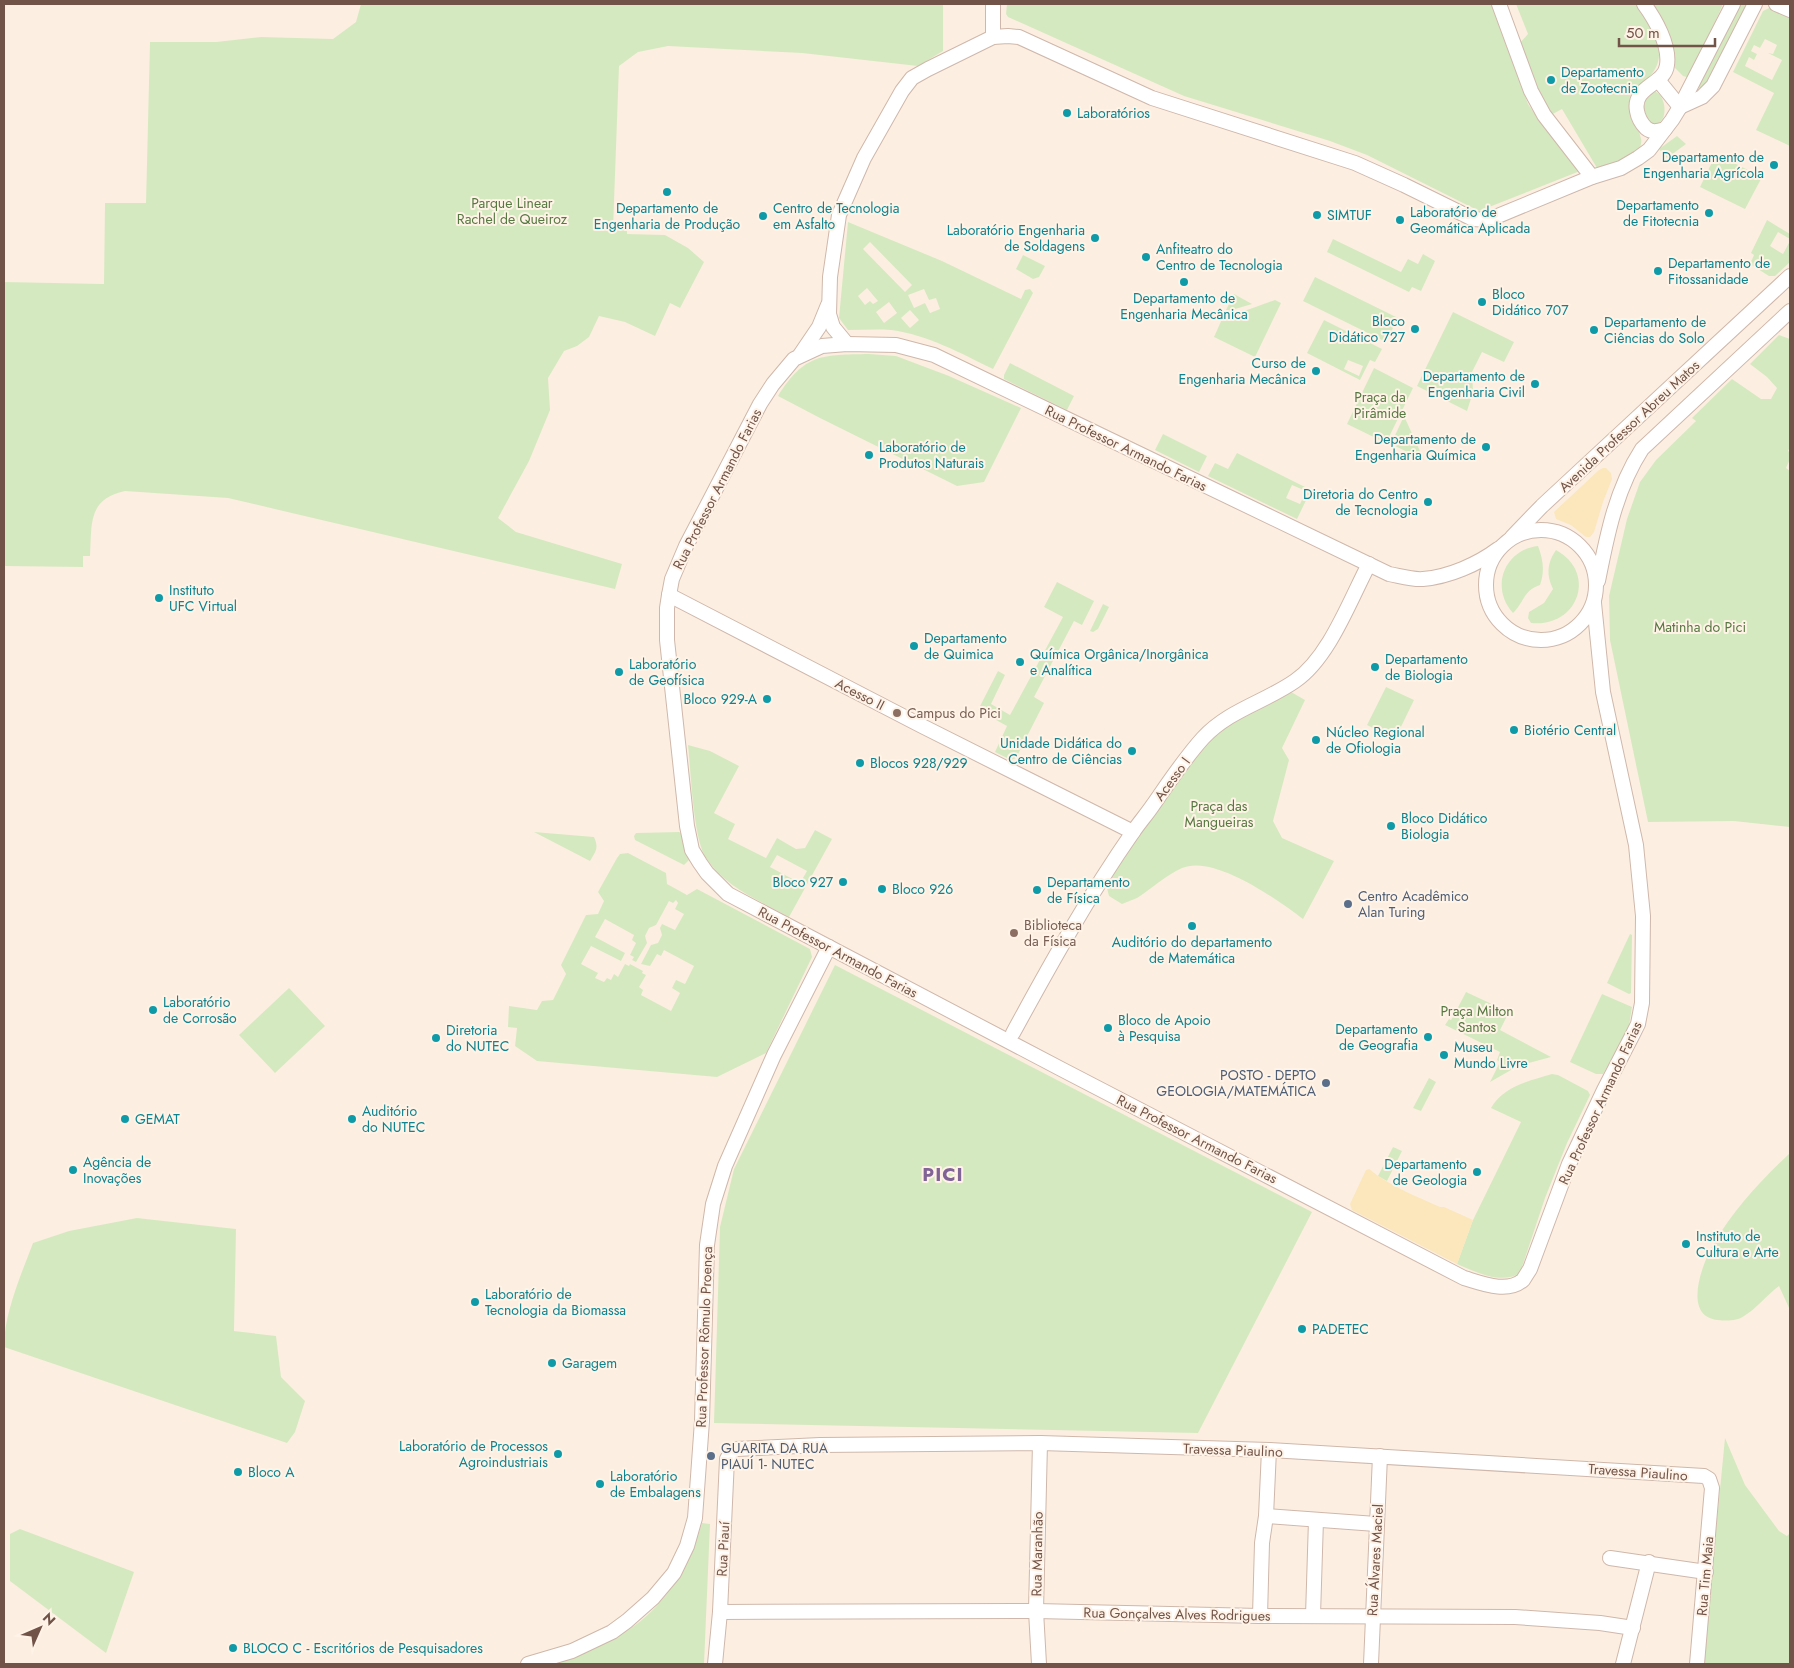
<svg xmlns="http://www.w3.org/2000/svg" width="1794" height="1668" font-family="Jost,sans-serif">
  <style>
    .green { fill: #d5e9c0; fill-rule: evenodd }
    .sand { fill: #fbe7bb }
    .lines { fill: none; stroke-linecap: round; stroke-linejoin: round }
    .minor-casing { stroke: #cfb7ab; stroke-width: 16 }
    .minor { stroke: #fff; stroke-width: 14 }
    .culture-dot { fill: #0f9aa8; stroke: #fff3e7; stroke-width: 2 }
    .education-dot { fill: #8d6e63; stroke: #fff3e7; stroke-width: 2 }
    .service-dot { fill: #5c6f8a; stroke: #fff3e7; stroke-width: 2 }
    .labels { text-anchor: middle; stroke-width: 4; stroke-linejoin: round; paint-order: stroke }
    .culture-label { font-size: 14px; fill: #0d838f; stroke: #fff3e7; text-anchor: start }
    .park-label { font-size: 14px; fill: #567841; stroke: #fff3e7 }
    .street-label { font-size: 14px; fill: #725348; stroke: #fff3e7 }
    .education-label { font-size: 14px; fill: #785e54; stroke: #fff3e7; text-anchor: start }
    .service-label { font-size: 14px; fill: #4e5e75; stroke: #fff3e7; text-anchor: start }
    .district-label { font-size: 19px; font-weight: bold; letter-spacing: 1px; fill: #806496; stroke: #fff3e7 }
  </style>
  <rect width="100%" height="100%" fill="#fcefe1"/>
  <g class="green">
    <path d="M361,4H943V51L918,66L802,53L668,46L638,52L619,66L613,229L618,230L622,224H627V234L665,235L688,248L704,262L680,308L670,303L655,336L625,322L599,316L589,337L577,346L564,351L548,378L550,410L529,461L498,518L516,532L622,564L615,589L228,498L125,491C87,499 92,525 90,556H83V567L4,566V282L104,284L105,203H146L150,42H216L261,37L333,39L356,22Z"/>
    <path d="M1007,4H1491L1528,104L1537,117L1581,166L1580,171L1479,211L1367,155L1330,141L1184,96L1008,17L1006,14Z"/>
    <path d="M1516,4H1637C1651,24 1671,53 1650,76C1641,85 1630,89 1629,102C1628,115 1639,126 1641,139C1642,142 1640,147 1640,150L1619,163L1597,168L1562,109L1549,116L1518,45L1528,34Z"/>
    <path d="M1652,4H1723L1690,78L1683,76L1675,68Z"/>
    <path d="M1735,4H1751L1709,88L1700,89L1697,86Z"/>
    <path d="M1771,7L1790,17V146L1756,130L1774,93L1733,72L1763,11ZM1765,39L1777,45L1773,54L1768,53L1782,60L1772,80L1745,66L1749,57L1754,60L1757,54L1751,51L1754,45L1760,48Z"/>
    <path d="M1652,91C1663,91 1667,109 1663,118C1662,120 1659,123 1657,125L1650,124L1644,116L1643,99Z"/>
    <path d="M1677,136L1686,144L1667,158L1659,149Z"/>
    <path d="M1716,154L1762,177L1745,209L1700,187Z"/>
    <path d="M1767,220L1790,234V239L1778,232L1770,246L1783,254L1790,241V262L1775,276H1769L1750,264L1754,255L1751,253Z"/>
    <path d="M848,222L942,261L1021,299L1025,290L1030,289L1033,293L993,369C960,353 928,335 891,330C877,329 862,330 848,330L839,318ZM870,242L912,285L905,292L863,249ZM867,288L878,301L873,304L870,301L865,305L858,296ZM924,289L929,300L936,298L940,309L930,313L925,303L914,308L908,295ZM889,302L897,313L884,323L876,312ZM910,310L919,320L910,328L901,318Z"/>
    <path d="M1333,239L1401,272L1408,259L1418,264L1423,254L1435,261L1421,291L1412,287L1409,292L1327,252Z"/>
    <path d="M1023,255L1045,266L1039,277L1033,279L1016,269Z"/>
    <path d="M1315,277L1398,318L1386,342L1303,301Z"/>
    <path d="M1234,294L1252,304L1225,312Z"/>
    <path d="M1275,300L1281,303L1255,357L1214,337L1222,319Z"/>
    <path d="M1453,312L1514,342L1504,362L1482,352L1472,372L1473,392L1467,411L1417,386Z"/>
    <path d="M1324,320L1382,349L1375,362L1370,360L1360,380L1307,353ZM1348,360L1363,366L1359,376L1344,369Z"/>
    <path d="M1779,335L1790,339V447L1788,451L1790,452V459L1786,468L1790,471V827L1734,821L1648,822L1610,640L1609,596L1627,519L1640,482L1656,460L1696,421L1692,418L1732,379L1761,399H1771L1777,388L1767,377L1750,364Z"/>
    <path d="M869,354L896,356L949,376L1021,408L984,482L957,486L820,418L778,396C805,353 822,355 869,354Z"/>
    <path d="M1010,363L1074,396L1067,410L1004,379V375Z"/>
    <path d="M1374,368L1413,388L1386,443L1347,424Z"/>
    <path d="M1404,416L1424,460L1391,444Z"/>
    <path d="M1163,434L1207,456L1199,472L1155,450Z"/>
    <path d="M1237,453L1311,490L1297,519L1208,476L1215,463L1228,469ZM1292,485L1306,491L1300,504L1286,498Z"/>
    <path d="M1538,546C1543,559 1545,571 1540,585C1523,591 1525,601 1513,613C1490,588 1504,550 1538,546Z"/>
    <path d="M1556,550C1598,573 1578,628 1531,623L1528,618L1529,612L1544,603L1553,589C1546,575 1547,563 1556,550Z"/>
    <path d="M1057,582L1094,601L1082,625L1074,621L1034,697L1044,703L1016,758L1011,760L995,752L1007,726L978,710L998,671L1005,675L991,704L1010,715L1063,617L1044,607Z"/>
    <path d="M1103,604L1109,607L1098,629L1093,632L1090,631Z"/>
    <path d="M1386,687L1414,700L1395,739L1367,725Z"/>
    <path d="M1291,692L1305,700L1282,748L1289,760L1273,821L1282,838L1334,861L1303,919C1278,900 1214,854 1182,868C1166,875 1151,889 1137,898L1122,904L1109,896L1106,884L1170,788L1210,740L1227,725L1249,711Z"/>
    <path d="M688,745L710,751L739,766L714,813L735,824L728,839L766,858L777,838L796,849L805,848L815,830L832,839L789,917C760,901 725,887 706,858C693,838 691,772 688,745ZM777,855L807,871L800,883L770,867Z"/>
    <path d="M534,832L594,837C599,848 596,851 590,861Z"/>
    <path d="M679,832L682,834L690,859L684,865L635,840L634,836L636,833Z"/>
    <path d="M628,853L666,873L667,884L687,895L697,889L810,949L812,957L766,1053L717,1077L537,1061L515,1046L517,1028L508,1027L509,1006L537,1010L542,1001L553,1000L566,974L561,965L586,915L598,914L604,901L598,892L617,858L620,854ZM676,900L678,903L675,909L684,914L675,930L662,924L660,928L662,935L658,943L651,945L641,964L650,966L657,954L661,956L664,950L694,966L685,984L676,980L672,988L680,993L671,1011L641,995L643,990L639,987L646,975L642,973L643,971L630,964L629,966L625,964L618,977L614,974L611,980L607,978L604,982L595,978L598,973L581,964L591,946L621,961L625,953L595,937L605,919L634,935L632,940L636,943L630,955L634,957L632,960L636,962L647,943L645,936L649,928L656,925L669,901L673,903Z"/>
    <path d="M1630,934L1632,935L1631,993L1629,994L1607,983Z"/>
    <path d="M835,965L1312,1212L1198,1433L714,1423L720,1227L734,1169Z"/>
    <path d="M289,988L325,1026L275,1073L239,1035Z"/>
    <path d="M1466,992L1509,1012L1500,1030L1551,1057L1518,1066L1490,1082L1500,1062L1497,1060L1500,1052L1445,1025L1449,1019L1451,1020L1453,1017Z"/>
    <path d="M1602,994L1632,1007L1629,1026L1626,1033L1603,1074H1596L1570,1062Z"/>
    <path d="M1552,1074L1558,1075L1588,1091L1590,1095L1567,1143L1545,1198L1520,1273C1501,1285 1476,1272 1457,1264L1473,1220L1521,1122L1491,1108C1504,1086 1529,1081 1552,1074Z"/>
    <path d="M1429,1078L1436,1082L1421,1111L1413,1108Z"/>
    <path d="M1393,1147L1402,1151L1387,1181L1378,1176Z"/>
    <path d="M1790,1153V1310L1779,1286C1767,1295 1756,1309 1744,1316C1737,1321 1727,1321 1718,1320C1681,1316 1703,1262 1714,1243C1734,1209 1762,1179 1790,1153Z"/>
    <path d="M137,1218L236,1229L234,1331L276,1336L281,1377L305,1401L295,1432L287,1443L4,1347C4,1313 21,1275 33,1243L69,1231Z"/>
    <path d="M1725,1438L1745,1485L1779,1531L1787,1536L1790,1533V1664H1703Z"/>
    <path d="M702,1523L710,1524L704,1664H545C569,1655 594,1647 617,1636C661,1615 689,1567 702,1523Z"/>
    <path d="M20,1529L134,1572L106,1653L10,1581V1534Z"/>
  </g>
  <g class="sand">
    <path d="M1603,468H1606L1611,473L1612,479L1603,502L1594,532L1590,537H1586L1571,525L1556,519L1554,512L1599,470Z"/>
    <path d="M1369,1169C1389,1186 1416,1196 1440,1207H1444L1473,1220L1457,1264L1352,1210L1350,1204L1366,1170Z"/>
  </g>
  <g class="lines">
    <g class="minor-casing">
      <g id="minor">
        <path d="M1499,4L1531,91L1544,115L1592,177"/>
        <path d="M1644,4C1655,19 1670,45 1667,65C1665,85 1632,86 1637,111C1638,117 1641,123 1646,128C1652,133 1658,131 1665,129"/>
        <path d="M1776,4L1790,10"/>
        <path d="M993,37V4"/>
        <path d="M1658,80L1680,107"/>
        <path d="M1680,107L1702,97L1713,86L1755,4"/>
        <path d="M847,344L833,327L829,314L830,277L839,215L864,158L902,91L912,78L928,69L993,37L1008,36L1019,37L1152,98L1355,163L1404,185L1473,219L1488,220L1592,177L1621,168L1638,158L1649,150L1672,120L1680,107L1733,4"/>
        <path d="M800,355L819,327L828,305"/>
        <circle cx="1541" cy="585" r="55"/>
        <path d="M1512,537L1542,506L1790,276"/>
        <path d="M1498,549C1478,564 1449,577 1423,579C1413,580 1400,576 1389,574L934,355L896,345L847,344L822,346L794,359L773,384L760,404L686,546L672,579L669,595L667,608V640L687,826L692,850L700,863L707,873L728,894L1063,1070L1464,1278C1481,1283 1507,1294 1523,1280C1525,1277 1528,1272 1530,1269L1569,1164L1604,1090L1632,1036L1638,1024L1642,1003L1643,916L1636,845L1603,692L1594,603"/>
        <path d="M1598,581C1607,535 1616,489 1642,449L1790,311"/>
        <path d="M669,595L922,726L1133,832"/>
        <path d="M1013,1033C1050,965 1089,895 1133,832C1139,823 1147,814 1153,805C1169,782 1184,759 1203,738C1229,710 1265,702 1295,681C1329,658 1350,600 1369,564"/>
        <path d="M1266,1516L1376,1524"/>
        <path d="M1610,1558L1706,1572"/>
        <path d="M720,1612L1036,1611L1260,1616L1515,1617L1600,1623L1633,1628"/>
        <path d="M1260,1616L1262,1543L1266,1516L1269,1450"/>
        <path d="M1313,1616L1316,1520"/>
        <path d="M528,1664L572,1651L612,1632L627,1621L653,1598L674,1573L687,1546L695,1518L702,1421L707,1245L713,1204L725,1166L774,1055L829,947"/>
        <path d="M715,1664L720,1612L727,1459L731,1452L736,1449L820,1445L1040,1443L1269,1450L1704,1476L1709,1479L1712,1488L1697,1664"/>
        <path d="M1039,1664L1036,1611L1040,1443"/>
        <path d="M1371,1664L1380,1456"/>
        <path d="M1623,1664L1649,1562"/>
      </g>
    </g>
    <use href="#minor" class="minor"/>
  </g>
  <g class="culture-dot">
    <circle cx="1551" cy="80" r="5"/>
    <circle cx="1067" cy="113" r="5"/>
    <circle cx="1774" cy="165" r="5"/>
    <circle cx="667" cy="192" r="5"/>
    <circle cx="1709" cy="213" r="5"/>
    <circle cx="1317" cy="215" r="5"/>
    <circle cx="763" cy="216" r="5"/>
    <circle cx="1400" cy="220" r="5"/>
    <circle cx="1095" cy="238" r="5"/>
    <circle cx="1146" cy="257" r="5"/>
    <circle cx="1658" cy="271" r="5"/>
    <circle cx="1184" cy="282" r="5"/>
    <circle cx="1482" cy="302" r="5"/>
    <circle cx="1415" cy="329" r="5"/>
    <circle cx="1594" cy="330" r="5"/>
    <circle cx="1316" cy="371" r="5"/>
    <circle cx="1535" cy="384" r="5"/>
    <circle cx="1486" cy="447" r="5"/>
    <circle cx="869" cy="455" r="5"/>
    <circle cx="1428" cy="502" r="5"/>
    <circle cx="159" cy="598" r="5"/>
    <circle cx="914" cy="646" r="5"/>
    <circle cx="1020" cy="662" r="5"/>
    <circle cx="1375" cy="667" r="5"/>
    <circle cx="619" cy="672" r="5"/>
    <circle cx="767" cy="699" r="5"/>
    <circle cx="1514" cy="730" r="5"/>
    <circle cx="1316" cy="740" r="5"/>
    <circle cx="1132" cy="751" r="5"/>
    <circle cx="860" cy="763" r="5"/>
    <circle cx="1391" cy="826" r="5"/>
    <circle cx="843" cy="882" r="5"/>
    <circle cx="882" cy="889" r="5"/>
    <circle cx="1037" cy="890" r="5"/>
    <circle cx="1192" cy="926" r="5"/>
    <circle cx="153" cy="1010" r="5"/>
    <circle cx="1108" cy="1028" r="5"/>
    <circle cx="1428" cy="1037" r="5"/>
    <circle cx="436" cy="1038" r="5"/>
    <circle cx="1444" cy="1055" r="5"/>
    <circle cx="125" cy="1119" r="5"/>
    <circle cx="352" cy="1119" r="5"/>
    <circle cx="73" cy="1170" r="5"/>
    <circle cx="1477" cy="1172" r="5"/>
    <circle cx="1686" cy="1244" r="5"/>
    <circle cx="475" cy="1302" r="5"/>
    <circle cx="1302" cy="1329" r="5"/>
    <circle cx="552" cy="1363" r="5"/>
    <circle cx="558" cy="1454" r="5"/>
    <circle cx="238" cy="1472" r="5"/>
    <circle cx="600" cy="1484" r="5"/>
    <circle cx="233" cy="1648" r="5"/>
  </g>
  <g class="education-dot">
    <circle cx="897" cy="713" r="5"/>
    <circle cx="1014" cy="933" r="5"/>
  </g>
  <g class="service-dot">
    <circle cx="1348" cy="904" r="5"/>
    <circle cx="1326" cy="1083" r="5"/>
    <circle cx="711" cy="1456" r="5"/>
  </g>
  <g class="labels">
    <g class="culture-label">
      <text x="1561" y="77">Departamento<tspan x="1561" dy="16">de Zootecnia</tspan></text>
      <text x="1077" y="118">Laboratórios</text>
      <text x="1764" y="162" text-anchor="end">Departamento de<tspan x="1764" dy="16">Engenharia Agrícola</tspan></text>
      <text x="1699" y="210" text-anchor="end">Departamento<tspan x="1699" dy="16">de Fitotecnia</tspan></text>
      <text x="667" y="213" text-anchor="middle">Departamento de<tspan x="667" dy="16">Engenharia de Produção</tspan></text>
      <text x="773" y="213">Centro de Tecnologia<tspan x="773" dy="16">em Asfalto</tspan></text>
      <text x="1410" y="217">Laboratório de<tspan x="1410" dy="16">Geomática Aplicada</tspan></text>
      <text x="1327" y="220">SIMTUF</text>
      <text x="1085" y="235" text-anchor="end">Laboratório Engenharia<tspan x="1085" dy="16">de Soldagens</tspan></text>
      <text x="1156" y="254">Anfiteatro do<tspan x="1156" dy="16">Centro de Tecnologia</tspan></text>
      <text x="1668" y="268">Departamento de<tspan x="1668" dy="16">Fitossanidade</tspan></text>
      <text x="1492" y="299">Bloco<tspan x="1492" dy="16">Didático 707</tspan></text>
      <text x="1184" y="303" text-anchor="middle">Departamento de<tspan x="1184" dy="16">Engenharia Mecânica</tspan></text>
      <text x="1405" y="326" text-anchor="end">Bloco<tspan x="1405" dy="16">Didático 727</tspan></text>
      <text x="1604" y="327">Departamento de<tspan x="1604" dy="16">Ciências do Solo</tspan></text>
      <text x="1306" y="368" text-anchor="end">Curso de<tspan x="1306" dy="16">Engenharia Mecânica</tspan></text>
      <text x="1525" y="381" text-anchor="end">Departamento de<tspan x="1525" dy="16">Engenharia Civil</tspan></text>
      <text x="1476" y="444" text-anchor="end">Departamento de<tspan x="1476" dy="16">Engenharia Química</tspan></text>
      <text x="879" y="452">Laboratório de<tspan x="879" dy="16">Produtos Naturais</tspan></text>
      <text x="1418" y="499" text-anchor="end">Diretoria do Centro<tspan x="1418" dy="16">de Tecnologia</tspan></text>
      <text x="169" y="595">Instituto<tspan x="169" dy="16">UFC Virtual</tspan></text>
      <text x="924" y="643">Departamento<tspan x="924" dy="16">de Quimica</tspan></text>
      <text x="1030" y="659">Química Orgânica/Inorgânica<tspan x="1030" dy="16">e Analítica</tspan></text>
      <text x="1385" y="664">Departamento<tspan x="1385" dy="16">de Biologia</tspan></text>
      <text x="629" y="669">Laboratório<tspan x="629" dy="16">de Geofísica</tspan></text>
      <text x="757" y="704" text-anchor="end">Bloco 929-A</text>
      <text x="1524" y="735">Biotério Central</text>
      <text x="1326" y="737">Núcleo Regional<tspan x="1326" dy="16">de Ofiologia</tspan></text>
      <text x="1122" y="748" text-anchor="end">Unidade Didática do<tspan x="1122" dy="16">Centro de Ciências</tspan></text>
      <text x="870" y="768">Blocos 928/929</text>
      <text x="1401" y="823">Bloco Didático<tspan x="1401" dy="16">Biologia</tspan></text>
      <text x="833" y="887" text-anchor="end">Bloco 927</text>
      <text x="1047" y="887">Departamento<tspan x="1047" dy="16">de Física</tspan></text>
      <text x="892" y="894">Bloco 926</text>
      <text x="1192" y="947" text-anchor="middle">Auditório do departamento<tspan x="1192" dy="16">de Matemática</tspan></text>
      <text x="163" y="1007">Laboratório<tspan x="163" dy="16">de Corrosão</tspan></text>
      <text x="1118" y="1025">Bloco de Apoio<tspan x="1118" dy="16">à Pesquisa</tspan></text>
      <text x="1418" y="1034" text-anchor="end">Departamento<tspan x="1418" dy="16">de Geografia</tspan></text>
      <text x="446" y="1035">Diretoria<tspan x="446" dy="16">do NUTEC</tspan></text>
      <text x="1454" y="1052">Museu<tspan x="1454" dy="16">Mundo Livre</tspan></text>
      <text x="362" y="1116">Auditório<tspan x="362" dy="16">do NUTEC</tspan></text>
      <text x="135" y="1124">GEMAT</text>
      <text x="83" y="1167">Agência de<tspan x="83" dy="16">Inovações</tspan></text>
      <text x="1467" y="1169" text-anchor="end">Departamento<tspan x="1467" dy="16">de Geologia</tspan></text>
      <text x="1696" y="1241">Instituto de<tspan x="1696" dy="16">Cultura e Arte</tspan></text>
      <text x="485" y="1299">Laboratório de<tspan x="485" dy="16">Tecnologia da Biomassa</tspan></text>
      <text x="1312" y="1334">PADETEC</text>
      <text x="562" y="1368">Garagem</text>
      <text x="548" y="1451" text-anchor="end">Laboratório de Processos<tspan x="548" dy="16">Agroindustriais</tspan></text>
      <text x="248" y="1477">Bloco A</text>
      <text x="610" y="1481">Laboratório<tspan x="610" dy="16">de Embalagens</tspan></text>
      <text x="243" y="1653">BLOCO C - Escritórios de Pesquisadores</text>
    </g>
    <g class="park-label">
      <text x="512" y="208">Parque Linear<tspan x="512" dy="16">Rachel de Queiroz</tspan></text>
      <text x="1380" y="402">Praça da<tspan x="1380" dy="16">Pirâmide</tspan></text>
      <text x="1700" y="632">Matinha do Pici</text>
      <text x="1219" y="811">Praça das<tspan x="1219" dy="16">Mangueiras</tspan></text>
      <text x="1477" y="1016">Praça Milton<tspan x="1477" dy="16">Santos</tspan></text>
    </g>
    <g class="street-label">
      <text transform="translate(1629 426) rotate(-43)" y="5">Avenida Professor Abreu Matos</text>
      <text transform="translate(1126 448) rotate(26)" y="5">Rua Professor Armando Farias</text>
      <text transform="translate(717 489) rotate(-63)" y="5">Rua Professor Armando Farias</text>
      <text transform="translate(860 694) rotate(27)" y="5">Acesso II</text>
      <text transform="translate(1172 779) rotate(-54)" y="5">Acesso I</text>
      <text transform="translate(838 952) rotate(28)" y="5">Rua Professor Armando Farias</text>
      <text transform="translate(1600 1103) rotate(-65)" y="5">Rua Professor Armando Farias</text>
      <text transform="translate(1197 1139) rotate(27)" y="5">Rua Professor Armando Farias</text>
      <text transform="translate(704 1337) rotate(-88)" y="5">Rua Professor Rômulo Proença</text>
      <text transform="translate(1233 1450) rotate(2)" y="5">Travessa Piaulino</text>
      <text transform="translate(1638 1472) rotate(4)" y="5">Travessa Piaulino</text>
      <text transform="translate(723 1549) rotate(-87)" y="5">Rua Piauí</text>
      <text transform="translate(1037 1554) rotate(-89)" y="5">Rua Maranhão</text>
      <text transform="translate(1375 1560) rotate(-87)" y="5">Rua Álvares Maciel</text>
      <text transform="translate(1705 1576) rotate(-85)" y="5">Rua Tim Maia</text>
      <text transform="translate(1177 1614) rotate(1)" y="5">Rua Gonçalves Alves Rodrigues</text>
    </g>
    <g class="education-label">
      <text x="907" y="718">Campus do Pici</text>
      <text x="1024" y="930">Biblioteca<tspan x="1024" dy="16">da Física</tspan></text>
    </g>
    <g class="service-label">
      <text x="1358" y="901">Centro Acadêmico<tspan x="1358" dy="16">Alan Turing</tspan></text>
      <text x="1316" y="1080" text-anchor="end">POSTO - DEPTO<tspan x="1316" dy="16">GEOLOGIA/MATEMÁTICA</tspan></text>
      <text x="721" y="1453">GUARITA DA RUA<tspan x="721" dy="16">PIAUÍ 1- NUTEC</tspan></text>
    </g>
    <g class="district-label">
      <text x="943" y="1181">PICI</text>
    </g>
  </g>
  <rect width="1794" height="1668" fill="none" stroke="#725348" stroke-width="10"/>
  <g transform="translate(40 1628) rotate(45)" stroke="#fff3e7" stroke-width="4" paint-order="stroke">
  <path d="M0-4L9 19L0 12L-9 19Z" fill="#725348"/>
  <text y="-8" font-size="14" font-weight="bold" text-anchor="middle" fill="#725348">N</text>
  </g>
  <path d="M1619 38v8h96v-8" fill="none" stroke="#725348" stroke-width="2.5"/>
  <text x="1626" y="38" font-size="15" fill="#725348" stroke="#fff3e7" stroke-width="4" paint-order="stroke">50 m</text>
</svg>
